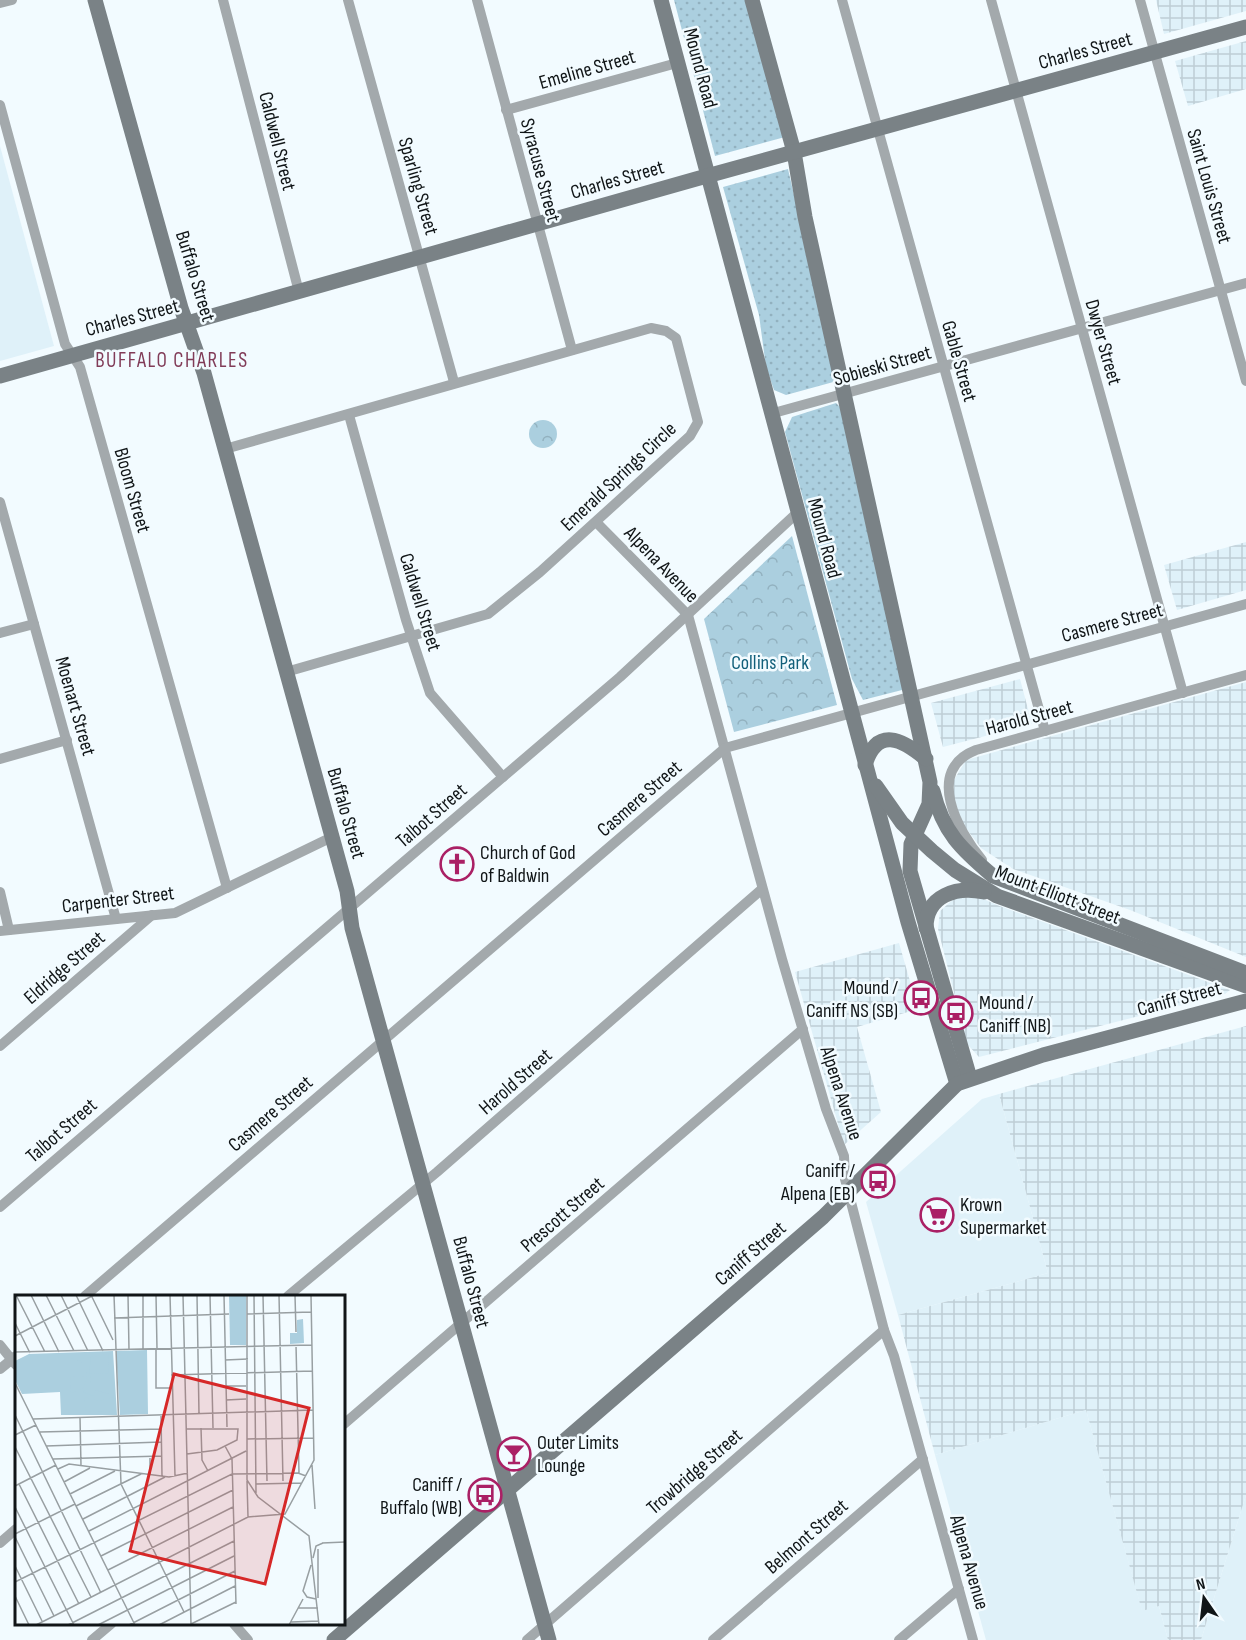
<svg xmlns="http://www.w3.org/2000/svg" width="1246" height="1640" font-family="'Sofia Sans Condensed',sans-serif">
  <style>
    .built { fill: #dff1f9 }
    .industrial { fill: url(#industrial-grid) }
    .grass { fill: url(#grass-dots) }
    .park { fill: url(#park-crowns) }
    .lines { fill: none; stroke-linecap: round; stroke-linejoin: round }
    .street { stroke: #a3a9ac; stroke-width: 10 }
    .secondary { stroke: #7a8286; stroke-width: 15 }
    .labels { text-anchor: middle; stroke-width: 5; stroke-linejoin: round; paint-order: stroke }
    .street-label { font-size: 20px; fill: #101517; stroke: #f2fbff }
    .park-label { font-size: 20px; fill: #105f7a; stroke: #f2fbff }
    .poi-label { font-size: 20px; fill: #101517; stroke: #f2fbff; text-anchor: start }
    .neighbourhood-label { font-size: 21px; letter-spacing: 1.5px; fill: #813c58; stroke: #f2fbff }
    .inset-road { fill: none; stroke: #989fa2; stroke-width: 1.5 }
    .view { fill: #d62828; fill-opacity: 0.15; stroke: #d62828; stroke-width: 3 }
    .inset-edge { fill: none; stroke: #101517; stroke-width: 3 }
  </style>
  <defs>
    <pattern id="industrial-grid" width="8" height="8" patternUnits="userSpaceOnUse" patternTransform="scale(1.5)"><rect width="8" height="8" fill="#dff1f9"/><path d="M0 4h8M4 0v8" fill="none" stroke="#beced5"/></pattern>
    <pattern id="grass-dots" width="8" height="8" patternUnits="userSpaceOnUse" patternTransform="scale(1.5)"><rect width="8" height="8" fill="#abcfdf"/><path d="M2 2h.1M6 6h.1" fill="none" stroke="#92b1bf" stroke-width="1.8" stroke-linecap="round"/></pattern>
    <pattern id="park-crowns" width="20" height="18" patternUnits="userSpaceOnUse" patternTransform="scale(1.5)"><rect width="20" height="18" fill="#abcfdf"/><path d="M2 6a3 3 0 1 1 6 0M12 15a3 3 0 1 1 6 0" fill="none" stroke="#92b1bf"/></pattern>
  </defs>
  <rect width="100%" height="100%" fill="#f2fbff"/>
  <g class="built">
    <path d="M0,146L54,346L0,361Z"/>
    <path d="M999,1094L1048,1273L898,1315L866,1202L982,1099Z"/>
    <path d="M1086,1410L1142,1610L1159,1606L1168,1640H986L935,1455Z"/>
    <path d="M1246,1495V1640H1201Z"/>
  </g>
  <g class="industrial">
    <path d="M1156,0H1246V11L1164,34Z"/>
    <path d="M1246,41V89L1188,106L1175,61Z"/>
    <path d="M1246,542V590L1177,610L1164,565Z"/>
    <path d="M1020,679L1032,724L943,747L931,703Z"/>
    <path d="M1246,682V957L1130,910L1013,869L981,848L962,823L953,796L954,780L966,760Z"/>
    <path d="M979,897L997,905L1230,990L1225,994L979,1057L967,1044L938,929L940,911L955,898Z"/>
    <path d="M899,943L918,1009L857,1027L881,1112L844,1145L795,972Z"/>
    <path d="M1246,1026V1495L1201,1640H1168L1159,1606L1142,1611L1086,1410L935,1455L898,1315L1048,1273L999,1094Z"/>
  </g>
  <g class="grass">
    <path d="M674,0H747L785,137L715,156Z"/>
    <path d="M788,169L837,381L786,395L774,390L766,367L759,315L723,187Z"/>
    <path d="M836,403L840,407L905,687L902,690L863,700L852,679L785,432L792,417Z"/>
  </g>
  <g class="park">
    <circle cx="543" cy="434" r="14"/>
    <path d="M792,536L837,705L734,732L704,619Z"/>
  </g>
  <g class="lines">
    <g class="street">
      <path d="M223,0L299,292"/>
      <path d="M348,0L454,382"/>
      <path d="M477,0L572,350"/>
      <path d="M842,0L1045,731"/>
      <path d="M991,0L1183,693"/>
      <path d="M1140,0L1246,381"/>
      <path d="M0,3L12,0"/>
      <path d="M0,105L65,344L80,367L227,888"/>
      <path d="M506,110L677,63"/>
      <path d="M770,414L1246,283"/>
      <path d="M349,415L406,620L430,693L503,777"/>
      <path d="M225,449L651,328L666,331L676,338L698,422L690,436L540,572L488,614L286,672"/>
      <path d="M0,502L116,919"/>
      <path d="M596,522L688,615L782,959L826,1109L844,1156L845,1179L884,1330L894,1356L973,1640"/>
      <path d="M0,633L34,624"/>
      <path d="M0,759L67,740"/>
      <path d="M982,860C958,831 924,770 976,750L1246,675"/>
      <path d="M0,892L9,930"/>
      <path d="M0,931L175,913L332,837"/>
      <path d="M0,1046L152,915"/>
      <path d="M0,1207L620,677L797,513"/>
      <path d="M85,1296L725,748L1246,604"/>
      <path d="M288,1296L437,1172L762,889"/>
      <path d="M0,1345L16,1365"/>
      <path d="M0,1369L16,1356"/>
      <path d="M344,1424L803,1029"/>
      <path d="M0,1543L16,1529"/>
      <path d="M234,1624L248,1640"/>
      <path d="M92,1640L111,1624"/>
      <path d="M527,1640L884,1330"/>
      <path d="M713,1640L923,1459"/>
      <path d="M899,1640L959,1589"/>
    </g>
    <g class="secondary">
      <path d="M95,0L181,308L204,373L347,891L352,928L549,1640"/>
      <path d="M661,0L908,922L957,1084"/>
      <path d="M752,0L794,152L805,217L930,782L929,804L911,844L910,871L970,1078"/>
      <path d="M0,376L696,179L1246,27"/>
      <path d="M865,765C877,726 902,739 926,759"/>
      <path d="M876,786L902,823L932,851L955,870L997,896L1246,986"/>
      <path d="M933,791C943,832 961,849 993,876L1246,973"/>
      <path d="M926,928C926,895 957,886 984,892"/>
      <path d="M334,1640L823,1217L957,1084L1043,1055L1246,1001"/>
    </g>
  </g>
  <defs>
    <g id="church-ring" transform="scale(1.725)"><circle r="9.5" fill="#f2fbff" stroke="#aa2065" stroke-width="1.5"/><path d="M-1.2-6h2.4v3.5h3.3v2.4h-3.3V6h-2.4V-.1h-3.3v-2.4h3.3Z" fill="#aa2065"/></g>
    <g id="bus-ring" transform="scale(1.725)"><circle r="9.5" fill="#f2fbff" stroke="#aa2065" stroke-width="1.5"/><path d="M-5-6H5V4H4V6H2V4H-2V6H-4V4H-5ZM-3.5-4V0h7V-4ZM-3.5 1.2v1.5H-2V1.2ZM2 1.2v1.5H3.5V1.2Z" fill="#aa2065"/></g>
    <g id="supermarket-ring" transform="scale(1.725)"><circle r="9.5" fill="#f2fbff" stroke="#aa2065" stroke-width="1.5"/><path d="M-6-5.5h2.5l.6 2H6L4.5 2H-2.5L-4.4-4H-6ZM-1.5 3.2a1.3 1.3 0 1 0 .1 0ZM3 3.2a1.3 1.3 0 1 0 .1 0Z" fill="#aa2065"/></g>
    <g id="bar-ring" transform="scale(1.725)"><circle r="9.5" fill="#f2fbff" stroke="#aa2065" stroke-width="1.5"/><path d="M-6-5H6L.8 .8V4.5H3.5V6h-7V4.5H-.8V.8Z" fill="#aa2065"/></g>
  </defs>
  <g fill-rule="evenodd">
    <use href="#church-ring" x="457" y="864"/>
    <use href="#bus-ring" x="921" y="998"/>
    <use href="#bus-ring" x="956" y="1013"/>
    <use href="#bus-ring" x="878" y="1181"/>
    <use href="#supermarket-ring" x="937" y="1215"/>
    <use href="#bar-ring" x="514" y="1454"/>
    <use href="#bus-ring" x="485" y="1495"/>
  </g>
  <g class="labels">
    <g class="street-label">
      <text transform="translate(1085 50) rotate(-15)" y="7">Charles Street</text>
      <text transform="translate(701 68) rotate(75)" y="7">Mound Road</text>
      <text transform="translate(587 69) rotate(-16)" y="7">Emeline Street</text>
      <text transform="translate(278 141) rotate(76)" y="7">Caldwell Street</text>
      <text transform="translate(541 170) rotate(75)" y="7">Syracuse Street</text>
      <text transform="translate(617 179) rotate(-16)" y="7">Charles Street</text>
      <text transform="translate(419 186) rotate(74)" y="7">Sparling Street</text>
      <text transform="translate(1210 186) rotate(74)" y="7">Saint Louis Street</text>
      <text transform="translate(196 276) rotate(73)" y="7">Buffalo Street</text>
      <text transform="translate(132 317) rotate(-15)" y="7">Charles Street</text>
      <text transform="translate(1104 342) rotate(74)" y="7">Dwyer Street</text>
      <text transform="translate(960 361) rotate(74)" y="7">Gable Street</text>
      <text transform="translate(882 365) rotate(-16)" y="7">Sobieski Street</text>
      <text transform="translate(618 476) rotate(-43)" y="7">Emerald Springs Circle</text>
      <text transform="translate(133 490) rotate(74)" y="7">Bloom Street</text>
      <text transform="translate(825 538) rotate(75)" y="7">Mound Road</text>
      <text transform="translate(662 564) rotate(46)" y="7">Alpena Avenue</text>
      <text transform="translate(421 602) rotate(73)" y="7">Caldwell Street</text>
      <text transform="translate(1112 622) rotate(-15)" y="7">Casmere Street</text>
      <text transform="translate(76 706) rotate(74)" y="7">Moenart Street</text>
      <text transform="translate(1029 717) rotate(-15)" y="7">Harold Street</text>
      <text transform="translate(639 798) rotate(-41)" y="7">Casmere Street</text>
      <text transform="translate(347 813) rotate(74)" y="7">Buffalo Street</text>
      <text transform="translate(431 815) rotate(-41)" y="7">Talbot Street</text>
      <text transform="translate(1058 894) rotate(21)" y="7">Mount Elliott Street</text>
      <text transform="translate(118 899) rotate(-7)" y="7">Carpenter Street</text>
      <text transform="translate(64 967) rotate(-41)" y="7">Eldridge Street</text>
      <text transform="translate(1179 998) rotate(-15)" y="7">Caniff Street</text>
      <text transform="translate(515 1081) rotate(-41)" y="7">Harold Street</text>
      <text transform="translate(842 1093) rotate(72)" y="7">Alpena Avenue</text>
      <text transform="translate(270 1113) rotate(-41)" y="7">Casmere Street</text>
      <text transform="translate(61 1130) rotate(-41)" y="7">Talbot Street</text>
      <text transform="translate(562 1214) rotate(-41)" y="7">Prescott Street</text>
      <text transform="translate(750 1253) rotate(-41)" y="7">Caniff Street</text>
      <text transform="translate(472 1282) rotate(75)" y="7">Buffalo Street</text>
      <text transform="translate(694 1471) rotate(-41)" y="7">Trowbridge Street</text>
      <text transform="translate(806 1536) rotate(-41)" y="7">Belmont Street</text>
      <text transform="translate(970 1562) rotate(74)" y="7">Alpena Avenue</text>
    </g>
    <g class="park-label">
      <text x="770" y="669">Collins Park</text>
    </g>
    <g class="poi-label">
      <text x="480" y="859">Church of God<tspan x="480" dy="23">of Baldwin</tspan></text>
      <text x="898" y="994" text-anchor="end">Mound /<tspan x="898" dy="23">Caniff NS (SB)</tspan></text>
      <text x="979" y="1009">Mound /<tspan x="979" dy="23">Caniff (NB)</tspan></text>
      <text x="855" y="1177" text-anchor="end">Caniff /<tspan x="855" dy="23">Alpena (EB)</tspan></text>
      <text x="960" y="1211">Krown<tspan x="960" dy="23">Supermarket</tspan></text>
      <text x="537" y="1449">Outer Limits<tspan x="537" dy="23">Lounge</tspan></text>
      <text x="462" y="1491" text-anchor="end">Caniff /<tspan x="462" dy="23">Buffalo (WB)</tspan></text>
    </g>
    <g class="neighbourhood-label">
      <text x="172" y="367">BUFFALO CHARLES</text>
    </g>
  </g>
  <g transform="translate(15 1295)">
    <rect width="330" height="330" fill="#f2fbff"/>
    <path d="M214,0H231V50H215Z" fill="#abcfdf"/>
    <path d="M288,24L289,48L275,49V38H282V25ZM132,55L133,119L105,120L101,56ZM98,56L102,120H46L45,97L7,99L0,85V66L14,59Z" fill="#abcfdf"/>
    <path d="M93,59L94,78L74,79L76,62ZM55,63L66,66L72,79H55ZM72,81L68,93L56,98L55,82ZM75,81H94V99L80,95L78,101L68,97L76,88ZM69,102L84,106L99,102V116L71,117Z" fill="#abcfdf"/>
    <path class="inset-road" d="M1,0L30,57M16,0L44,57M31,0L59,56M46,0L73,56M61,0L88,56M99,0L106,189L169,317M113,0L114,55M128,0V54M141,0L142,54M155,0L160,181M168,0L176,330M182,0L184,119M195,0L198,133M209,0L212,132M232,0V185L243,202L294,241L304,330M239,0L241,198M248,0L252,186M264,0L268,186M280,0L281,37M77,2L98,45M232,19L296,17M99,23L214,19M0,28L15,58M0,41L79,0M281,50L284,178M141,54V93H157M0,57L297,50M210,65L233,64M156,80L297,76M0,88L120,330M211,91H231M211,105L231,104M0,120L86,298M146,120L147,181M65,122L66,171M18,124L298,115M186,133L187,165L193,176M172,134H223L222,145L202,155L172,159M25,137L146,134M0,140L21,130M232,144L299,143M31,151L146,147M210,151L217,164L221,309M0,152L76,302M135,161V180M38,164L147,161M297,170L300,214M43,174L54,169L154,182L173,178M232,186L233,222M49,187L75,173M4,189L64,309M241,189L287,188M0,191L41,170M55,199L100,176M61,211L126,179M0,212L59,330M68,224L150,182M74,236L231,156M0,239L60,209M0,242L39,321M307,248L330,247M303,254V303M86,261L218,195M298,263L301,251L308,248M296,270L288,296L292,302L301,304M0,271L27,326M93,275L218,212M0,287L217,179L283,178L291,181M0,301L14,330M283,313H303M51,315L233,222L270,219L299,165L296,0M276,327L304,326M176,329L221,307M21,330L53,314M53,330L219,246M83,330L219,261M114,330L220,276M144,330L220,291M274,330L288,304"/>
    <path class="view" d="M159,79L294,113L250,289L115,256Z"/>
    <rect width="330" height="330" class="inset-edge"/>
  </g>
  <g transform="translate(1204 1598) rotate(346)" stroke="#f2fbff" stroke-width="4.5" paint-order="stroke">
  <path d="M0-4.5L10 22L0 15L-10 22Z" fill="#101517"/>
  <text y="-9" font-size="16" font-weight="bold" text-anchor="middle" fill="#101517">N</text>
  </g>
</svg>
